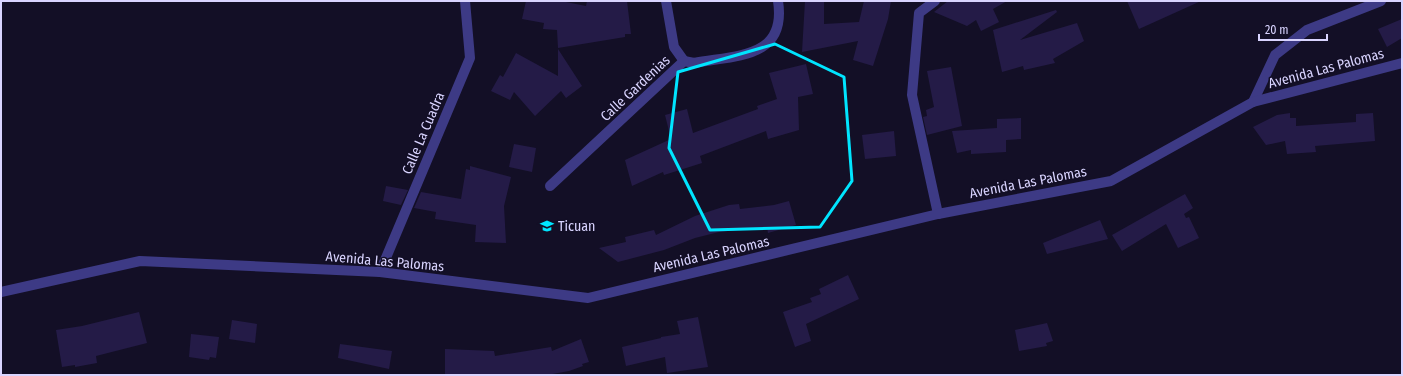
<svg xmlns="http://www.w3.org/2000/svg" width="1403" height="376" font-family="'Fira Sans Condensed',sans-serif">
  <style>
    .building { fill: #241b47 }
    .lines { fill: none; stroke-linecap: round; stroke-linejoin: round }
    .street { stroke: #3d3a85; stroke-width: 10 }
    .marked { fill: none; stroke: #00e5ff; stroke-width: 3; stroke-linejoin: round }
    .labels { text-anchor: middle; stroke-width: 3; stroke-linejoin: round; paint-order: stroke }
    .street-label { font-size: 14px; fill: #d9d4ff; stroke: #130f26 }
    .poi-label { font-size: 14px; fill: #d9d4ff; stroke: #130f26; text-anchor: start }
  </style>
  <rect width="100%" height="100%" fill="#130f26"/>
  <g class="building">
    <path d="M526,1H561L586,6L587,1H627L631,34H625V37L558,48L557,30L543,29L544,23L522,19Z"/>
    <path d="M805,1H824V24L859,22L864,1H891L888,19L873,66L853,60L858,41L802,52Z"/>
    <path d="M948,1H1007L993,9L999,22L981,31L976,20L967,26L934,12Z"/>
    <path d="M1127,1H1201L1139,29Z"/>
    <path d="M1056,10L1057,12L1020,40L1077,23L1084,41L1053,59L1055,63L1024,70L1023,66L1002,72L993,30Z"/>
    <path d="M1402,19V38L1387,47L1378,29Z"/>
    <path d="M558,49L582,86L566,98L561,91L535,116L514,92L510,100L491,91L500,75L503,77L516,53L558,76Z"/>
    <path d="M806,64L813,94L798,97L799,130L768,139L766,131L700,156L702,163L664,175L663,172L632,186L625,160L671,139L665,115L687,109L693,133L758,109L757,106L777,99L769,73Z"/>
    <path d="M951,67L962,126L927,135L923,117L927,116L926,110L934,107L927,71Z"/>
    <path d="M1290,113V118H1296V126L1356,122V114L1373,113L1375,141L1315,146L1316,152L1287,154L1285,141L1266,145L1253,127L1277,115Z"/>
    <path d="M1021,118V139L1006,140V152L971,154V150L957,153L952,131L997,128V119Z"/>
    <path d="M894,131L896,156L865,159L862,135Z"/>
    <path d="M514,144L536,148L532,172L509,167Z"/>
    <path d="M470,166L511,177L504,206L506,243L475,242L476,225L435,219L436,212L414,208L421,192L461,199L466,169L470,170Z"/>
    <path d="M386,186L408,190L401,205L383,201Z"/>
    <path d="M1185,194L1193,208L1184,214L1186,218L1189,217L1199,238L1178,248L1166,224L1122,251L1112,235Z"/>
    <path d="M789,201L796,225L768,233L767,227L719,232L695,238L664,250L618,262L599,248L626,242L625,237L654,230L656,235L695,216L729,205L739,204L740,209L774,205Z"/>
    <path d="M1100,220L1108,239L1047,254L1043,243Z"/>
    <path d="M848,275L859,299L806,324L811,341L795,347L783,312L812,302L810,298L821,294L819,289Z"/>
    <path d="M139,312L147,343L96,356L97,363L75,367V365L62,367L56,330L82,326Z"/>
    <path d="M698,317L708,367L667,373L665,357L626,366L622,347L661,338V337L680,334L677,321Z"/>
    <path d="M232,320L257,324L255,343L229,339Z"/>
    <path d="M1047,323L1053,341L1046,343L1047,346L1019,351L1015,330Z"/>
    <path d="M191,334L219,337L216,358L210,357L209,360L189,357Z"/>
    <path d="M581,339L589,362L582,364L583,366L569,371L547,375H445V349L494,351L495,356L551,347L552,351Z"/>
    <path d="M340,344L392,351L389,369L338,358Z"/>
  </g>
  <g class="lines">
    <g class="street">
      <path d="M666,1L674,47L684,61"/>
      <path d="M935,1L919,13L912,95L938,214"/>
      <path d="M684,61L694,63C735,55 787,59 778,1"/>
      <path d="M1253,102L1275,55L1307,30L1381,1"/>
      <path d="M550,186L684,61"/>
      <path d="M380,272L470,58L465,1"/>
      <path d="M1,292L140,261L380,272L588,298L938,214L1111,181L1253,102L1402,63"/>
    </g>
  </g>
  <path class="marked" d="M775,44L844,77L852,181L820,227L710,230L669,148L678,72Z"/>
  <defs>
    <g id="school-bare" transform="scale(1.08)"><path d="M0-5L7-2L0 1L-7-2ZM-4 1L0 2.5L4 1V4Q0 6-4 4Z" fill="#00e5ff" stroke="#130f26" stroke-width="2.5" paint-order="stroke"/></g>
  </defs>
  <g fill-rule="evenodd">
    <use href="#school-bare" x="547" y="226"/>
  </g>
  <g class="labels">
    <g class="street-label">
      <text transform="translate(1326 68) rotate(-15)" y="5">Avenida Las Palomas</text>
      <text transform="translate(635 88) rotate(-43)" y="5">Calle Gardenias</text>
      <text transform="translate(423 133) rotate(-67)" y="5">Calle La Cuadra</text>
      <text transform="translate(1028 182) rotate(-11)" y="5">Avenida Las Palomas</text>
      <text transform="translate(711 254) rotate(-13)" y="5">Avenida Las Palomas</text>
      <text transform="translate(385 261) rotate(5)" y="5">Avenida Las Palomas</text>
    </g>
    <g class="poi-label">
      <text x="558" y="231">Ticuan</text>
    </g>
  </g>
  <rect width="1403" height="376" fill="none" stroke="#d9d4ff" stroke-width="4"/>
  <path d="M1259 34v6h68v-6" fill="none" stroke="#d9d4ff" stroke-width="2"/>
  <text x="1265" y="34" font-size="12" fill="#d9d4ff" stroke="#130f26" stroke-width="3" paint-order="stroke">20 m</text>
</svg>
